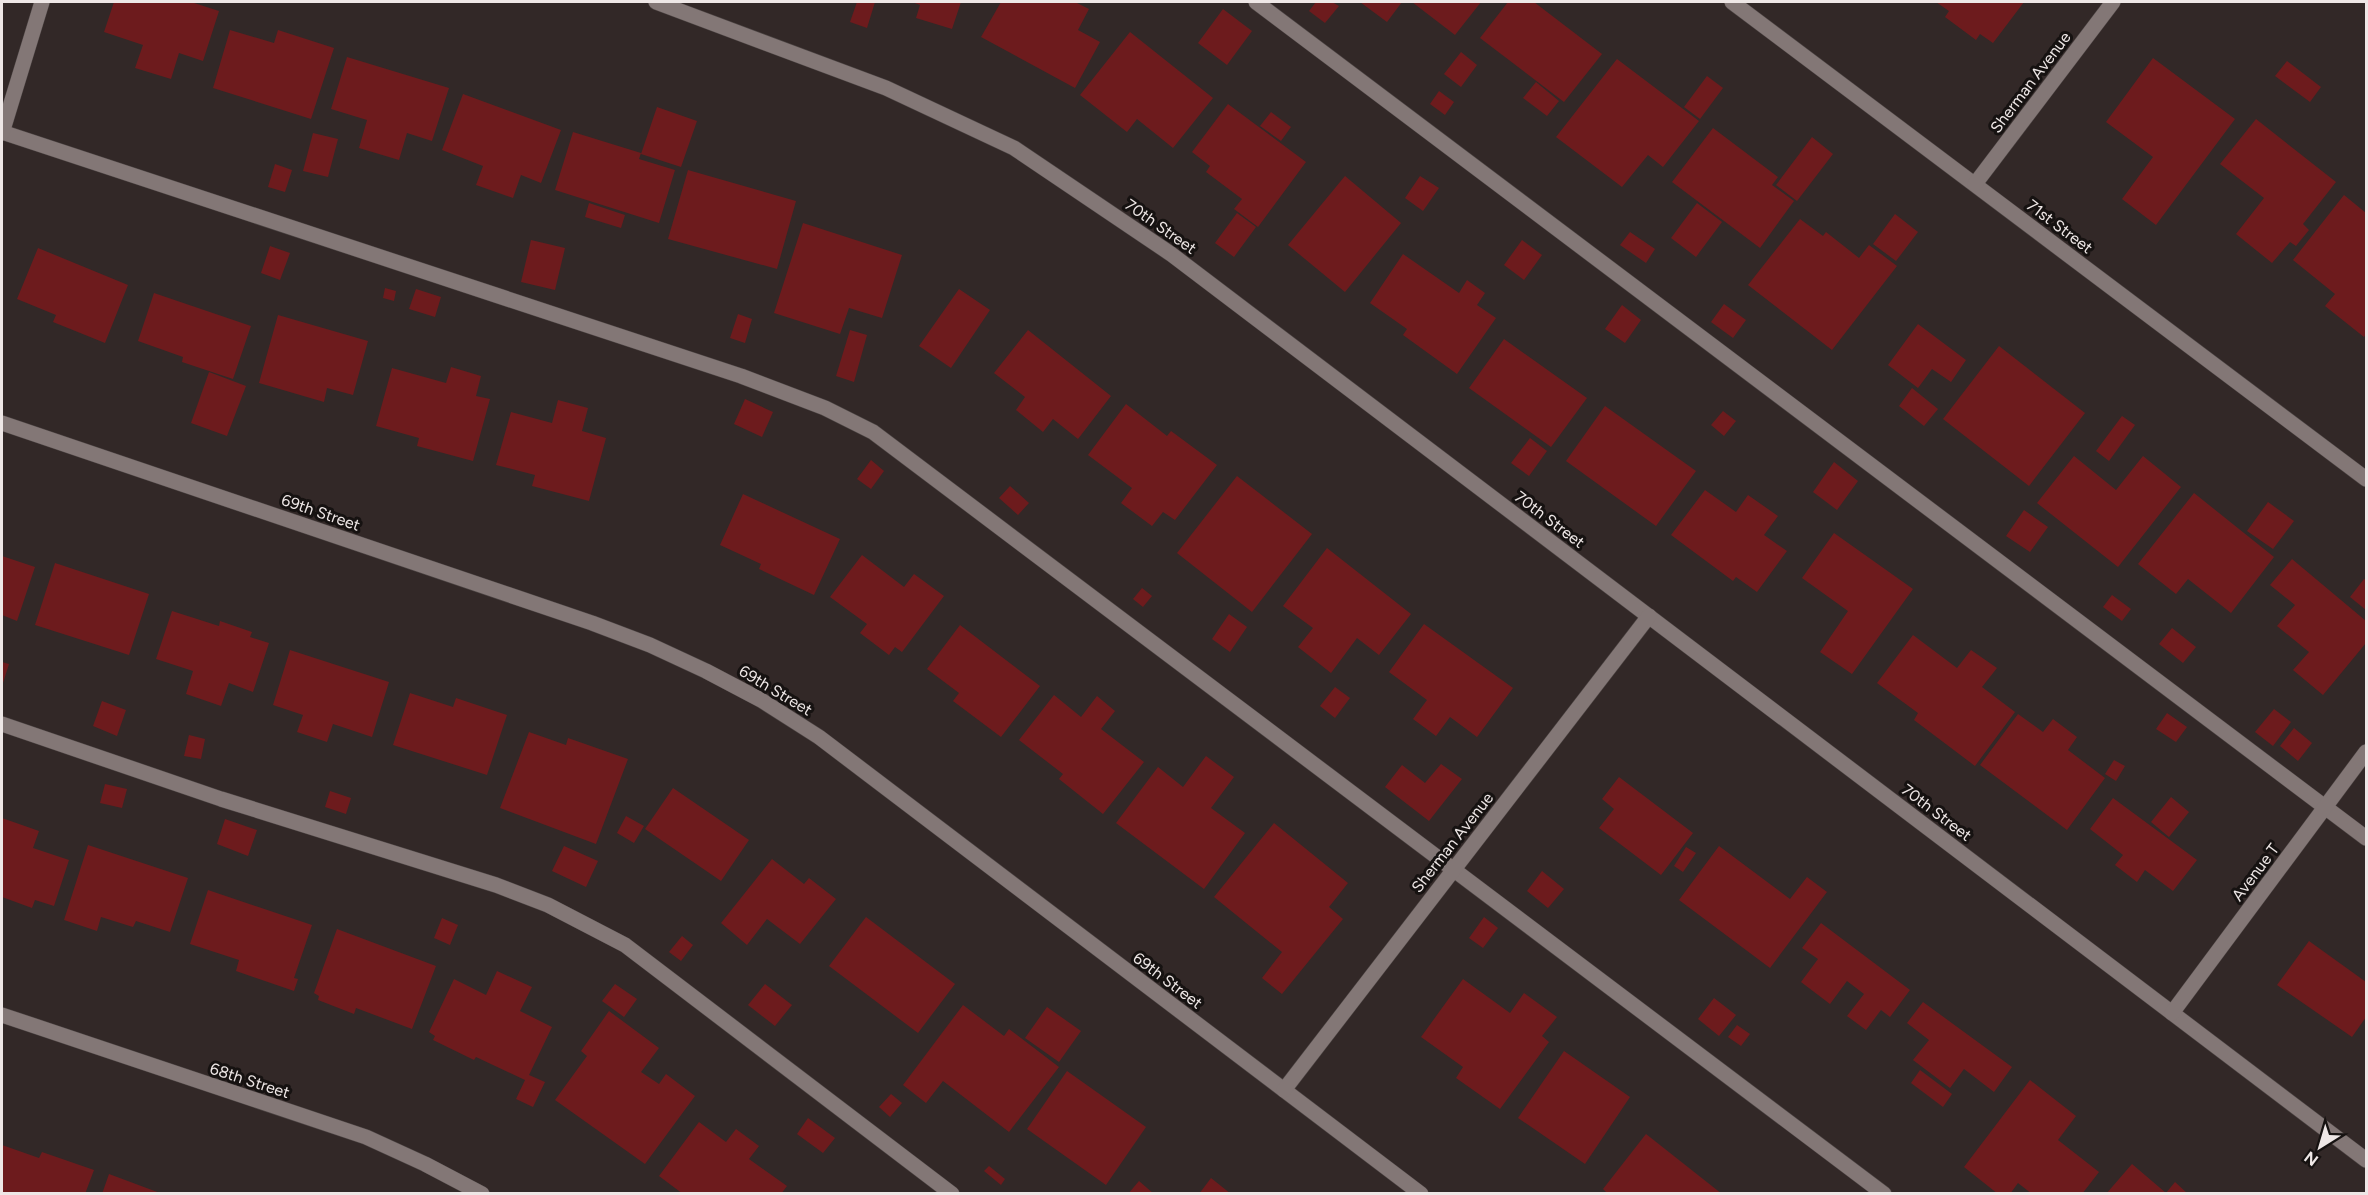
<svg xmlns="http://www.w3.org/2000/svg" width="2368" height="1195" font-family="Figtree,sans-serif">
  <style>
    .building { fill: #6d1b1d }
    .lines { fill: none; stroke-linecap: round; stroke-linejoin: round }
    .service-casing { stroke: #4c4443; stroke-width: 16 }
    .minor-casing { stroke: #4c4443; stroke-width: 16 }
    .service { stroke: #837776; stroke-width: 15 }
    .minor { stroke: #837776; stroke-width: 15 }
    .labels { text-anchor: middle; stroke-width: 6; stroke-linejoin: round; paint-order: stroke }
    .street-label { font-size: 16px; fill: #eee7e6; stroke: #161211 }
  </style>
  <rect width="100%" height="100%" fill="#322827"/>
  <g class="building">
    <path d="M114,2H191L219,11L203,61L179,53L171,79L135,68L143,45L104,32Z"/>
    <path d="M857,2H875L867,28L850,22Z"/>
    <path d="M912,2H961L952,29L916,18L920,5Z"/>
    <path d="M1001,2H1075L1089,9L1078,30L1100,42L1075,88L981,37Z"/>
    <path d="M1316,2H1332L1339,6L1325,23L1309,11Z"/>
    <path d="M1360,2H1402L1387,22Z"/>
    <path d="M1412,2H1481L1455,35Z"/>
    <path d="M1508,2H1534L1602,54L1564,102L1480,38Z"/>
    <path d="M1936,2H2024L1993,43L1980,34L1976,40L1945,17L1949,11Z"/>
    <path d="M1223,9L1252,31L1227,65L1198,43Z"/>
    <path d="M230,30L274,43L278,30L334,48L311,119L213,88Z"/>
    <path d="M1130,32L1213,98L1173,148L1137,119L1127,132L1080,95Z"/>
    <path d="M1461,52L1477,65L1461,87L1444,74Z"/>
    <path d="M347,57L449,88L432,141L407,133L399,160L359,148L367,120L331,109Z"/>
    <path d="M2153,58L2235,119L2156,225L2122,199L2153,157L2106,122Z"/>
    <path d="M1617,59L1699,121L1663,167L1648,155L1622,187L1556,137Z"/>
    <path d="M2287,61L2321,87L2310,102L2275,76Z"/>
    <path d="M1707,76L1723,88L1700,119L1684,107Z"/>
    <path d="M1536,82L1559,101L1547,116L1523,98Z"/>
    <path d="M1439,91L1454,102L1445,115L1430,104Z"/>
    <path d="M463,94L561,130L541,183L521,175L513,198L476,185L483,166L442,150Z"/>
    <path d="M1228,104L1306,162L1258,227L1234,209L1242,199L1206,172L1210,166L1192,152Z"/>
    <path d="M657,107L697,121L681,167L641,154Z"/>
    <path d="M1271,112L1291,127L1281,141L1260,126Z"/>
    <path d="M2256,119L2336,182L2303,224L2309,230L2296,246L2290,242L2272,263L2236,234L2264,198L2220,164Z"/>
    <path d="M1713,128L1778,177L1772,185L1794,201L1760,248L1672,182Z"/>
    <path d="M573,132L641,153L639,159L675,170L659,223L555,190Z"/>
    <path d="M313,133L338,139L328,177L303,171Z"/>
    <path d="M1812,137L1833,154L1797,201L1776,185Z"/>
    <path d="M275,164L292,170L285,192L268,187Z"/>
    <path d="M688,170L796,201L777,269L668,239Z"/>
    <path d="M1345,176L1401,223L1345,292L1288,245Z"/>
    <path d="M1420,176L1439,188L1423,211L1405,198Z"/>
    <path d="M2344,195L2366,213V334L2364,337L2325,306L2335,294L2293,260Z"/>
    <path d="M589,203L625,215L621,228L585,217Z"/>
    <path d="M1697,203L1722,222L1696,257L1671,238Z"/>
    <path d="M1237,213L1256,227L1234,257L1215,243Z"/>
    <path d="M1895,214L1918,232L1896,261L1873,244Z"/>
    <path d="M1800,219L1823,236L1826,232L1859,258L1869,245L1897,266L1832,350L1748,285Z"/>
    <path d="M803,223L902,255L882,318L849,308L840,334L774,313Z"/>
    <path d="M1630,232L1655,249L1646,263L1620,245Z"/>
    <path d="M531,240L565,248L555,290L521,282Z"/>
    <path d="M1522,240L1542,255L1524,280L1504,265Z"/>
    <path d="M270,246L290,253L280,280L261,273Z"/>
    <path d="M38,248L128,285L105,343L53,322L56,315L17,299Z"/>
    <path d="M1403,254L1459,293L1467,280L1485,293L1477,305L1496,318L1457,374L1403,335L1407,329L1370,303Z"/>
    <path d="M385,288L396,291L394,301L383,298Z"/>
    <path d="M416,289L441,297L435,317L409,309Z"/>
    <path d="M959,289L990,310L951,368L919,346Z"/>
    <path d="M154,293L251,326L233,379L182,362L183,357L138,341Z"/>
    <path d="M1724,304L1746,320L1733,338L1711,322Z"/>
    <path d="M1622,305L1641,320L1625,343L1605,329Z"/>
    <path d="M738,314L752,319L745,343L730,338Z"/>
    <path d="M278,315L368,341L353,395L327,388L324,402L259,383Z"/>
    <path d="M1918,324L1966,360L1951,382L1932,369L1918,388L1888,365Z"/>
    <path d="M850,330L867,335L854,382L836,376Z"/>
    <path d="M1028,330L1111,396L1078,439L1053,419L1043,432L1016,410L1025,397L994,373Z"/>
    <path d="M1504,339L1587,398L1551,447L1469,388Z"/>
    <path d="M1999,346L2085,413L2029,486L1943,419Z"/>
    <path d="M451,367L481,376L476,396L490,399L473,461L417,446L419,438L376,426L392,368L446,383Z"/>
    <path d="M209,372L246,386L227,436L191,423Z"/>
    <path d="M1912,388L1938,409L1924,426L1899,406Z"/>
    <path d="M745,399L773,412L762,437L734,424Z"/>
    <path d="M558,400L588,408L582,431L606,438L589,501L532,486L535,475L496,465L511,412L552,423Z"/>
    <path d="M1126,404L1167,436L1171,431L1217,465L1175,520L1163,512L1152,526L1121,503L1132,488L1088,455Z"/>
    <path d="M1605,406L1696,471L1656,526L1566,461Z"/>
    <path d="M1723,411L1736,421L1724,436L1711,425Z"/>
    <path d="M2122,416L2135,425L2109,461L2096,451Z"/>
    <path d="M1530,438L1547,451L1529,476L1511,463Z"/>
    <path d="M2074,456L2116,490L2143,456L2181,487L2118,567L2037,503Z"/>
    <path d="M871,460L884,471L871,489L857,479Z"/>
    <path d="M1834,462L1858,481L1837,510L1813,492Z"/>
    <path d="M1237,476L1312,534L1252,612L1177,553Z"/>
    <path d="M1010,486L1029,503L1018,515L999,498Z"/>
    <path d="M1705,490L1736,512L1748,495L1778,516L1764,535L1787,551L1757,592L1736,577L1733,581L1671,535Z"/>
    <path d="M2194,493L2274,557L2231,613L2188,579L2176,594L2138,564Z"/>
    <path d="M743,494L840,539L814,595L759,569L761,564L720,545Z"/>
    <path d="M2268,502L2294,521L2273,549L2247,531Z"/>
    <path d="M2024,510L2048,527L2030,552L2006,536Z"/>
    <path d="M1834,533L1913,589L1852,674L1820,652L1848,611L1802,578Z"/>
    <path d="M1327,548L1411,614L1379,655L1357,638L1331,673L1298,647L1313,628L1283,606Z"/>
    <path d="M862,555L904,587L914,574L944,596L902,652L895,647L889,655L860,633L867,624L830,597Z"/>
    <path d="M2,556L35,567L17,621L2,615Z"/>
    <path d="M2292,559L2366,621V643L2323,695L2293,670L2309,652L2277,626L2295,605L2270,585Z"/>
    <path d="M55,563L149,594L129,655L35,625Z"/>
    <path d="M2364,579L2366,580V610L2350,597Z"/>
    <path d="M1142,588L1152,596L1143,607L1133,599Z"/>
    <path d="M2112,595L2131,609L2122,621L2103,607Z"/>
    <path d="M172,611L219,626L220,621L252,632L250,637L269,643L253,692L229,683L221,706L186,694L193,671L156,659Z"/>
    <path d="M1229,614L1247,627L1230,652L1212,639Z"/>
    <path d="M1424,624L1513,688L1477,737L1450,717L1436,736L1413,719L1427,700L1389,672Z"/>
    <path d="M960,625L1040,686L1001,737L953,701L959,693L927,669Z"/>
    <path d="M2172,628L2196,647L2183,663L2159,644Z"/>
    <path d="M1913,635L1957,668L1971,650L1997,668L1982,687L2015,712L1975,766L1914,720L1918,713L1877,683Z"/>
    <path d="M290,650L389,682L372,737L333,724L327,742L297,732L303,715L273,705Z"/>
    <path d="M2,662L9,664L2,686Z"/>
    <path d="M1335,687L1350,698L1335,718L1320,706Z"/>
    <path d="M410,693L453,707L456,698L507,715L487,775L393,745Z"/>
    <path d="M1054,695L1081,717L1097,696L1115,711L1101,729L1144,762L1103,814L1059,779L1063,774L1019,740Z"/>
    <path d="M102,701L126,710L117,736L93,726Z"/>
    <path d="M2274,709L2291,722L2273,746L2255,732Z"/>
    <path d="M2167,713L2187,727L2176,742L2156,729Z"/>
    <path d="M2018,714L2043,732L2053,719L2077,737L2068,750L2105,778L2067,830L1980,765Z"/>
    <path d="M2294,728L2312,743L2298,761L2280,746Z"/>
    <path d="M529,732L566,745L568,738L628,759L596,844L500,808Z"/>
    <path d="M189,735L205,739L201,759L184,756Z"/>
    <path d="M1206,756L1234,777L1211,808L1245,833L1204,889L1116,823L1158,767L1183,787Z"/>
    <path d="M2114,760L2125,766L2116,781L2105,774Z"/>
    <path d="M1441,764L1462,779L1429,821L1385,787L1402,765L1425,783Z"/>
    <path d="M1619,777L1693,833L1661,875L1599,828L1614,809L1602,799Z"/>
    <path d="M105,784L127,789L122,808L100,803Z"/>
    <path d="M673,788L749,840L721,881L645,829Z"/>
    <path d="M330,791L351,798L346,814L325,807Z"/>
    <path d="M2171,797L2189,812L2169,837L2151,822Z"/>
    <path d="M2113,798L2197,860L2173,891L2145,870L2137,882L2115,865L2123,855L2090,829Z"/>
    <path d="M626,816L644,826L634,843L617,833Z"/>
    <path d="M2,818L39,831L33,848L69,860L54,906L35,900L32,908L2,897Z"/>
    <path d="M225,819L257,830L248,856L217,844Z"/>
    <path d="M1274,823L1348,883L1329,907L1343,919L1282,994L1262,978L1282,952L1214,897Z"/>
    <path d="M88,845L188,878L170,932L136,921L133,927L101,917L97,931L64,920Z"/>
    <path d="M564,846L598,861L586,887L552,871Z"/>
    <path d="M1719,846L1790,899L1807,877L1827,892L1770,968L1679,900Z"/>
    <path d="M1686,847L1696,853L1683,872L1674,866Z"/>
    <path d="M772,859L804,884L809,878L836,899L800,944L767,919L747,945L721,923Z"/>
    <path d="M1542,871L1564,889L1548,908L1527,891Z"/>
    <path d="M208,890L312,925L294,978L298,979L294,991L236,971L239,960L190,944Z"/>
    <path d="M866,917L955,984L918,1033L829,966Z"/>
    <path d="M1484,917L1498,928L1483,948L1469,938Z"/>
    <path d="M442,918L458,925L450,945L434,938Z"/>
    <path d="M1821,923L1910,990L1890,1017L1881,1010L1866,1030L1847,1016L1864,994L1847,981L1830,1004L1801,982L1818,959L1802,948Z"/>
    <path d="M337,929L436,966L412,1029L356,1008L354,1014L318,1000L319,996L314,993Z"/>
    <path d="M682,936L693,945L681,961L669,952Z"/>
    <path d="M2309,941L2366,982V1017L2352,1037L2277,985Z"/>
    <path d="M497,971L532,987L520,1011L552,1027L529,1075L545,1082L533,1107L516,1099L525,1080L476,1057L474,1060L433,1040L435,1036L429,1032L454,979L486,995Z"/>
    <path d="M1463,979L1510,1013L1524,993L1557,1017L1542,1036L1549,1042L1500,1109L1456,1078L1463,1067L1421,1037Z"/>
    <path d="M615,984L637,999L624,1017L602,1001Z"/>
    <path d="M765,984L792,1005L775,1026L748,1005Z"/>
    <path d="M1714,998L1736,1015L1719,1036L1698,1019Z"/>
    <path d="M1923,1002L2012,1067L1994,1092L1964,1069L1950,1088L1913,1060L1929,1040L1907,1023Z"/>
    <path d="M963,1005L1004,1036L1009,1029L1059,1067L1009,1132L943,1081L926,1103L903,1085Z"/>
    <path d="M1047,1007L1081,1031L1059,1062L1025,1038Z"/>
    <path d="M609,1011L659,1048L641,1072L659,1084L666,1074L695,1096L645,1164L555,1100L587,1056L581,1051Z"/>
    <path d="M1737,1025L1750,1034L1741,1046L1728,1037Z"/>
    <path d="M1564,1051L1630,1097L1585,1164L1518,1118Z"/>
    <path d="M1920,1070L1952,1094L1943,1107L1911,1083Z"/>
    <path d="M1067,1071L1146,1127L1106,1185L1027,1129Z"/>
    <path d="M2030,1080L2076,1116L2058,1140L2099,1172L2082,1194H2032L2018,1183L2010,1194H1998L1964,1167Z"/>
    <path d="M891,1094L902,1103L890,1117L879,1107Z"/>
    <path d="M808,1118L835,1138L823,1153L797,1134Z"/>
    <path d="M699,1122L726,1142L736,1129L759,1146L749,1159L787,1186L781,1194H683L659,1176Z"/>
    <path d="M1646,1134L1722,1194H1608L1603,1189Z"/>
    <path d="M2,1145L39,1158L42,1152L94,1170L85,1194H2Z"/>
    <path d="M2132,1164L2166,1193L2175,1182L2188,1194H2106Z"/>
    <path d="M989,1166L1005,1179L1001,1185L984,1171Z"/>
    <path d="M109,1174L160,1193V1194H102Z"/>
    <path d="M1211,1178L1231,1194H1199Z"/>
    <path d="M1139,1181L1154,1194H1128Z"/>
  </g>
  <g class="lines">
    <g class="service-casing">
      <g id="service">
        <path d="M1256,2L2366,838"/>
        <path d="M2,132L741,376L825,408L873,432L1884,1194"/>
        <path d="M2,724L221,799L496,885L548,905L625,945L952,1194"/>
      </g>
    </g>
    <g class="minor-casing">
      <g id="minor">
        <path d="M656,2L886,88L1014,148L1171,254L2366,1160"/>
        <path d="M1732,2L2366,479"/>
        <path d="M2,133L42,2"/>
        <path d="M1975,184L2113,2"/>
        <path d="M2,423L592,623L650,645L706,671L761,700L819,737L1421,1194"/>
        <path d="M2172,1013L2366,752"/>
        <path d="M2,1015L366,1137L425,1164L482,1194"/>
        <path d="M1284,1090L1649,616"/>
      </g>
    </g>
    <use href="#service" class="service"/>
    <use href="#minor" class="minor"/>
  </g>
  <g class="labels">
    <g class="street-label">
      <text transform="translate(2030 82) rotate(-53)" y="6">Sherman Avenue</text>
      <text transform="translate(1161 226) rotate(35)" y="6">70th Street</text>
      <text transform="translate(2060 226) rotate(37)" y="6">71st Street</text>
      <text transform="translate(321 512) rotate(19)" y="6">69th Street</text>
      <text transform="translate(1550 519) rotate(37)" y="6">70th Street</text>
      <text transform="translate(776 690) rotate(31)" y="6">69th Street</text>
      <text transform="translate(1937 812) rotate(37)" y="6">70th Street</text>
      <text transform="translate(1452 842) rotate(-52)" y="6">Sherman Avenue</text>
      <text transform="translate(2255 872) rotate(-53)" y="6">Avenue T</text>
      <text transform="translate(1168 980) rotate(37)" y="6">69th Street</text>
      <text transform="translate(250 1080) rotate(18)" y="6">68th Street</text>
    </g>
  </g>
  <rect width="2368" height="1195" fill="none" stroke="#eee7e6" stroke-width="6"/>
  <g transform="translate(2320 1147) rotate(217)" stroke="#161211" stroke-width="4.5" paint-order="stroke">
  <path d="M0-4.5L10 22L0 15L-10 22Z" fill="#eee7e6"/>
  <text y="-9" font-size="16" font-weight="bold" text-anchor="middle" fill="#eee7e6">N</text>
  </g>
</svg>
